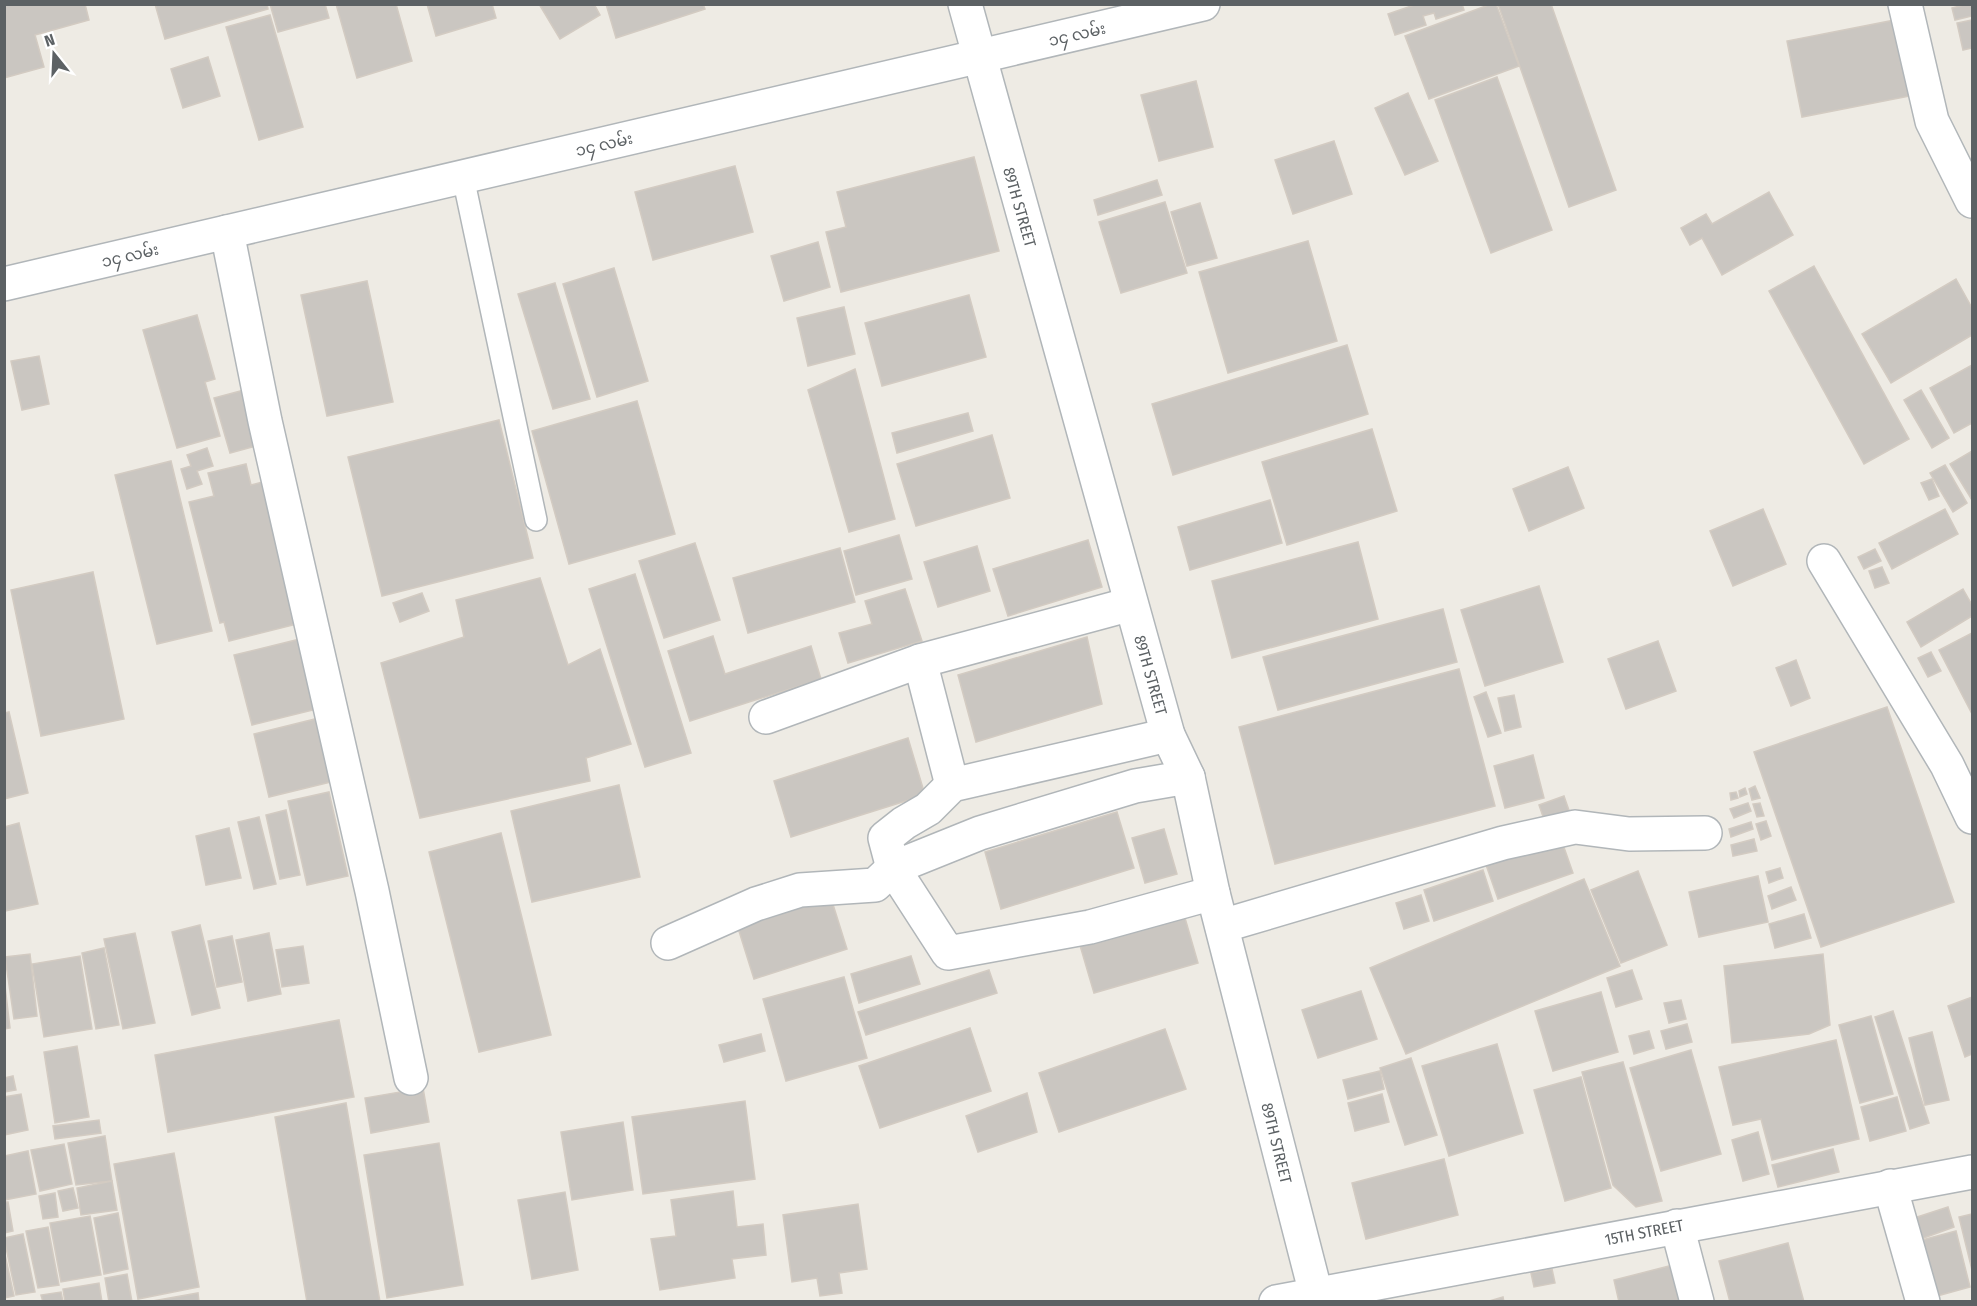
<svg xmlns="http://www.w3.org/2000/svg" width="1977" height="1306" font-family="'Fira Sans Condensed','Noto Sans Myanmar',sans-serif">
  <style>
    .building { fill: #cac6c1; stroke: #d3cbc2; stroke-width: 1.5 }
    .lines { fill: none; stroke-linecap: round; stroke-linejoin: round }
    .lane-casing { stroke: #b1b6b9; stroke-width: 24 }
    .street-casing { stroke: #b1b6b9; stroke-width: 36 }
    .lane { stroke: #fff; stroke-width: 21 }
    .street { stroke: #fff; stroke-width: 33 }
    .labels { text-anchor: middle; stroke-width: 4.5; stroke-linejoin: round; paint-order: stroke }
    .street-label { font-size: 16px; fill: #5c6164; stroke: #fff }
  </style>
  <rect width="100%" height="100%" fill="#eeebe4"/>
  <g class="building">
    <path d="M4,4H85L89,20L35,35L44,67L4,78Z"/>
    <path d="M155,4H267L268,9L165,39Z"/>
    <path d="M270,4H325L329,18L278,32Z"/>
    <path d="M336,4H396L412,61L357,78Z"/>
    <path d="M427,4H492L496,18L436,36Z"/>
    <path d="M539,4H594L600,15L560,39Z"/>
    <path d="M606,4H703L705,9L616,38Z"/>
    <path d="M1417,4H1462L1464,10L1436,19L1434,13L1423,16L1426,25L1395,35L1388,14Z"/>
    <path d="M1491,4H1496L1519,66L1429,99L1405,36Z"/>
    <path d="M1498,4H1551L1616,190L1569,207Z"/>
    <path d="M1967,4H1972V16L1955,20L1952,8Z"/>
    <path d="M270,15L303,127L259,140L226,27Z"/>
    <path d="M1900,19L1915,95L1802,117L1787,41Z"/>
    <path d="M1972,20V48L1963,50L1957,23Z"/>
    <path d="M208,57L220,96L183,108L171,69Z"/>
    <path d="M1497,77L1552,230L1491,253L1435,100Z"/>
    <path d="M1196,81L1213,147L1159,161L1141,95Z"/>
    <path d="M1408,93L1438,161L1405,175L1375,108Z"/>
    <path d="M1334,141L1352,194L1293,214L1275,160Z"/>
    <path d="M974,157L999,251L841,292L826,232L846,227L837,192Z"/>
    <path d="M735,166L753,232L653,260L635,192Z"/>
    <path d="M1157,180L1162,195L1098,215L1094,200Z"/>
    <path d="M1769,192L1793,235L1722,275L1702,238L1690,245L1681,228L1706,214L1712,224Z"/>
    <path d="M1165,202L1187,273L1121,293L1099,222Z"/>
    <path d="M1200,203L1217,258L1187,266L1171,212Z"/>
    <path d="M1308,241L1337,341L1228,373L1199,272Z"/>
    <path d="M818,242L830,287L784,301L771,256Z"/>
    <path d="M1814,266L1909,439L1864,464L1769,291Z"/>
    <path d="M614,268L648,381L597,397L563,284Z"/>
    <path d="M1956,279L1972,308V335L1891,383L1862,334Z"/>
    <path d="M367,281L393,402L327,416L301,295Z"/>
    <path d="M555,283L590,399L553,409L518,294Z"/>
    <path d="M969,295L986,357L882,386L865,323Z"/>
    <path d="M844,307L855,354L808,366L797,318Z"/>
    <path d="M197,315L215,379L205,382L220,436L177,448L143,330Z"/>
    <path d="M1347,345L1368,414L1173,475L1152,404Z"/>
    <path d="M39,356L49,404L22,410L11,361Z"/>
    <path d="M1972,365V423L1954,433L1930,388Z"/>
    <path d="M855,369L895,519L849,532L808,390Z"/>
    <path d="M248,389L263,444L230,453L214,398Z"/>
    <path d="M1921,390L1949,438L1932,448L1904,400Z"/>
    <path d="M637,401L675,534L569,564L532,431Z"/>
    <path d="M968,413L973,431L897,453L892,433Z"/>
    <path d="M499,420L533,558L382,596L348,457Z"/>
    <path d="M1372,429L1397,511L1287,545L1262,462Z"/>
    <path d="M992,435L1010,498L916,526L897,464Z"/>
    <path d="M207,448L213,466L197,471L202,484L187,489L181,469L191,466L187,455Z"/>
    <path d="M1972,451V500L1950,464Z"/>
    <path d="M171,461L212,631L157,644L115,475Z"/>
    <path d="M246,464L251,485L270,480L297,624L229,641L224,622L220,623L189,502L214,496L208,473Z"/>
    <path d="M1945,465L1967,503L1953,512L1930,473Z"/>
    <path d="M1568,467L1584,508L1529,531L1513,489Z"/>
    <path d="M1932,479L1939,496L1929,500L1921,483Z"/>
    <path d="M1270,500L1282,543L1190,570L1178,527Z"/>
    <path d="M1763,509L1786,564L1733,586L1710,531Z"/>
    <path d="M1945,509L1958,534L1892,569L1879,543Z"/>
    <path d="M899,535L912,579L856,595L844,551Z"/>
    <path d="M1088,540L1102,587L1008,616L993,569Z"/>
    <path d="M1358,542L1378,619L1232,658L1212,581Z"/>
    <path d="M695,543L720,620L664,638L639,561Z"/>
    <path d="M977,546L990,591L938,607L924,562Z"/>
    <path d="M840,548L855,602L748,633L733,578Z"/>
    <path d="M1875,549L1881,561L1864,569L1858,557Z"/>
    <path d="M1882,567L1889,583L1875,588L1869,571Z"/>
    <path d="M93,572L124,719L41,736L11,590Z"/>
    <path d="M635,574L691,753L645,767L589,589Z"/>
    <path d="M540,578L568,665L600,649L631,744L586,758L590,781L420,818L381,663L464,637L456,600Z"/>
    <path d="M1539,586L1563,662L1485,686L1461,610Z"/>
    <path d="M905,589L922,641L848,663L839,633L872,624L865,601Z"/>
    <path d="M1963,589L1972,605V616L1921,647L1907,622Z"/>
    <path d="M422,593L429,611L400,622L393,603Z"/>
    <path d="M1443,609L1457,662L1278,710L1263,657Z"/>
    <path d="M1972,633V711L1971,712L1939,650Z"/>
    <path d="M713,636L725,674L811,646L821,679L690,721L668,651Z"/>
    <path d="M1087,637L1102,704L976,742L958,675Z"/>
    <path d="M300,639L317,709L252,725L234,655Z"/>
    <path d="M1658,641L1676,691L1626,709L1608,659Z"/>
    <path d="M1931,652L1941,671L1928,677L1918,658Z"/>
    <path d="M1796,660L1810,698L1791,706L1776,668Z"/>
    <path d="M1459,669L1495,806L1275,864L1239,727Z"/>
    <path d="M1486,692L1501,733L1488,737L1474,697Z"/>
    <path d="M1514,695L1521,727L1505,731L1498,698Z"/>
    <path d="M1887,707L1954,902L1821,947L1754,752Z"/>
    <path d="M9,712L28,793L4,799V713Z"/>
    <path d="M315,719L331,782L269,797L254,734Z"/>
    <path d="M908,738L925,795L791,837L774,781Z"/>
    <path d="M1533,755L1544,798L1505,808L1494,766Z"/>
    <path d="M619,785L640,877L532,902L511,811Z"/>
    <path d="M1755,786L1760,798L1752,800L1749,789Z"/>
    <path d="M1745,788L1747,794L1740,797L1739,791Z"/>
    <path d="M329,792L348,876L307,885L288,801Z"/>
    <path d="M1736,792L1738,798L1731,800L1730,793Z"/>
    <path d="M1564,796L1572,819L1547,828L1539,805Z"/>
    <path d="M1748,803L1751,811L1734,818L1730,809Z"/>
    <path d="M1760,803L1764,816L1757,817L1753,804Z"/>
    <path d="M286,810L300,875L280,879L266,815Z"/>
    <path d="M1117,812L1134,868L1001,909L985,852Z"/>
    <path d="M259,817L276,884L254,889L238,822Z"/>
    <path d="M1766,821L1771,836L1761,840L1756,824Z"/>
    <path d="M1751,822L1753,829L1731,837L1729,829Z"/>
    <path d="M19,823L38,904L5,911L4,827Z"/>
    <path d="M229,828L241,878L206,885L196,836Z"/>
    <path d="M1164,829L1177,874L1145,883L1132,838Z"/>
    <path d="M501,833L551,1035L479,1052L429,852Z"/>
    <path d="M1560,836L1573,873L1498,899L1485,862Z"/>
    <path d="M1754,839L1757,851L1733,856L1731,845Z"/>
    <path d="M1780,868L1783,878L1769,883L1766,872Z"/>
    <path d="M1483,870L1493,901L1434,921L1424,890Z"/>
    <path d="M1638,871L1667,945L1621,963L1591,890Z"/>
    <path d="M1758,876L1768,922L1699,937L1689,892Z"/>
    <path d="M1584,879L1620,966L1406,1054L1370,968Z"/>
    <path d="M1791,887L1796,900L1772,909L1768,896Z"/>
    <path d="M1421,895L1429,921L1404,929L1396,903Z"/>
    <path d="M831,898L847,949L754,979L738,928Z"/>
    <path d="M1183,911L1198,963L1094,993L1079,942Z"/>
    <path d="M1804,914L1811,938L1775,948L1769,924Z"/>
    <path d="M200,925L220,1008L192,1015L172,932Z"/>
    <path d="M135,933L155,1023L123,1029L104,939Z"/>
    <path d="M269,933L281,994L248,1001L236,940Z"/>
    <path d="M232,936L242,982L217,987L208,941Z"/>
    <path d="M303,946L309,983L282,987L276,950Z"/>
    <path d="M104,948L119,1025L96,1029L82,953Z"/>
    <path d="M30,954L37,1016L14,1019L5,957Z"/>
    <path d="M1823,954L1830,1025L1809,1034L1732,1043L1724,966Z"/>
    <path d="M80,956L92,1029L44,1037L32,964Z"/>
    <path d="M911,956L920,984L859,1003L851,974Z"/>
    <path d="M989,970L997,993L866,1035L858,1012Z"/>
    <path d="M1632,970L1642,999L1616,1007L1607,978Z"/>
    <path d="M844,977L867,1058L786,1081L763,999Z"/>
    <path d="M5,986L10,1028L4,1029V986Z"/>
    <path d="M1361,991L1377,1039L1318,1058L1302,1010Z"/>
    <path d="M1601,992L1618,1052L1553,1071L1535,1011Z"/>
    <path d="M1972,997V1054L1965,1057L1948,1006Z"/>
    <path d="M1681,1000L1686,1019L1669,1023L1664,1003Z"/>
    <path d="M1893,1011L1929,1123L1910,1129L1875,1017Z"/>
    <path d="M1871,1016L1893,1094L1860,1103L1839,1025Z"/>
    <path d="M339,1020L354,1097L168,1132L155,1055Z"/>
    <path d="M1687,1024L1692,1042L1666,1049L1661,1031Z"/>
    <path d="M970,1028L991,1091L880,1128L859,1066Z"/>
    <path d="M1165,1029L1186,1089L1059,1132L1039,1073Z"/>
    <path d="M1649,1031L1654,1048L1634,1054L1629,1036Z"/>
    <path d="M1932,1032L1949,1100L1925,1105L1909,1038Z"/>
    <path d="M761,1034L765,1051L724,1062L719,1045Z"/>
    <path d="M1836,1040L1859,1139L1772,1160L1761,1119L1733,1125L1719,1067Z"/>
    <path d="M1497,1044L1523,1133L1449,1156L1422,1066Z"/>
    <path d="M77,1046L89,1117L55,1123L44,1052Z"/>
    <path d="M1691,1050L1721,1154L1661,1171L1630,1068Z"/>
    <path d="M1411,1058L1437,1135L1405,1145L1380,1068Z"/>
    <path d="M1623,1062L1662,1201L1636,1207L1613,1185L1582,1072Z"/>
    <path d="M1380,1071L1384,1089L1348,1099L1343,1080Z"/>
    <path d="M13,1076L16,1090L4,1092V1078Z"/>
    <path d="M1581,1077L1611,1188L1565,1201L1534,1090Z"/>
    <path d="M423,1088L429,1122L371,1133L365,1098Z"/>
    <path d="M1027,1093L1037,1132L978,1152L966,1116Z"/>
    <path d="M21,1094L28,1130L4,1135V1097Z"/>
    <path d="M1382,1094L1389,1122L1355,1131L1348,1103Z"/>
    <path d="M1897,1097L1906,1131L1870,1141L1861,1107Z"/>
    <path d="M745,1101L755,1179L643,1194L632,1117Z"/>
    <path d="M346,1103L380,1302H307L275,1117Z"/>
    <path d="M99,1120L101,1133L55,1139L53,1126Z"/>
    <path d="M623,1122L633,1190L572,1200L561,1132Z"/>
    <path d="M1758,1132L1769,1174L1743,1181L1732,1140Z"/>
    <path d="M105,1136L112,1181L76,1185L68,1143Z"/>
    <path d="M439,1143L463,1285L387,1298L364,1155Z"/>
    <path d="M64,1144L72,1184L40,1191L31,1150Z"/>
    <path d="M1833,1149L1839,1172L1778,1187L1772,1165Z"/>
    <path d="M28,1151L36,1194L4,1200V1156Z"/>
    <path d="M174,1153L199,1287L138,1299L114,1164Z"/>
    <path d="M1444,1159L1458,1215L1366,1239L1352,1183Z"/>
    <path d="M112,1181L117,1210L81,1215L77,1188Z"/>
    <path d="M73,1188L78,1208L63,1211L58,1191Z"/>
    <path d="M733,1191L737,1227L763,1224L766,1255L732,1259L735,1278L660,1290L651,1239L676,1236L671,1200Z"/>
    <path d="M565,1192L578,1270L532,1279L518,1200Z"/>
    <path d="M55,1193L58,1217L43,1219L39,1196Z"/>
    <path d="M4,1202H8L13,1231L4,1233Z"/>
    <path d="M858,1204L867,1269L839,1273L842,1293L820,1296L817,1278L792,1282L783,1215Z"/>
    <path d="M1948,1207L1954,1227L1921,1239L1914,1218Z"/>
    <path d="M118,1213L128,1269L104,1274L94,1218Z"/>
    <path d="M1972,1214V1270L1959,1217Z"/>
    <path d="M90,1216L101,1275L61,1282L50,1223Z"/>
    <path d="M48,1227L59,1285L38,1288L26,1231Z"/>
    <path d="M1956,1231L1970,1287L1937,1296L1922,1240Z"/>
    <path d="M23,1234L35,1292L16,1295L4,1238Z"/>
    <path d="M1788,1243L1804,1302H1730L1719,1261Z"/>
    <path d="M4,1250L14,1296L4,1298Z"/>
    <path d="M1681,1263L1692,1302H1619L1614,1280Z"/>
    <path d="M1552,1269L1555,1283L1534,1287L1531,1273Z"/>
    <path d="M127,1274L132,1302H109L105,1278Z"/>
    <path d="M99,1283L102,1302H65L63,1289Z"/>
    <path d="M61,1292L63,1302H43L41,1295Z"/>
    <path d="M198,1293L199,1302H147Z"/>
    <path d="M1503,1297L1504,1302H1486Z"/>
  </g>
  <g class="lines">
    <g class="lane-casing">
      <path id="lane" d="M463,177L536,520"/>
    </g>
    <g class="street-casing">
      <g id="street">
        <path d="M965,4L1168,735L1188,777L1213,893L1318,1302"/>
        <path d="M1905,4L1932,121L1972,201"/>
        <path d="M227,232L265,421L372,891L411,1078"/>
        <path d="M4,284L1203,4"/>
        <path d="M1824,561L1947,765L1972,817"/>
        <path d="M920,661L952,785"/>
        <path d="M766,717L920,661L1131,604"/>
        <path d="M1168,735L952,785L928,809L904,823L885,838L893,868L948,953L1090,927L1213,893"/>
        <path d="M1222,926L1503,843L1575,827L1629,834L1705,833"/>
        <path d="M668,943L756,904L800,890L875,885L893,868L980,833L1135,786L1188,777"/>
        <path d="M1890,1186L1923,1302"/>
        <path d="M1677,1226L1697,1302"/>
        <path d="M1276,1302L1972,1172"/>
      </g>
    </g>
    <use href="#lane" class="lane"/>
    <use href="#street" class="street"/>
  </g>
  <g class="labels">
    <g class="street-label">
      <text transform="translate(1077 34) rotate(-13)" y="6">၁၄ လမ်း</text>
      <text transform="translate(604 144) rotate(-13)" y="6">၁၄ လမ်း</text>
      <text transform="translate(1020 207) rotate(74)" y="6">89TH STREET</text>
      <text transform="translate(130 255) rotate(-13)" y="6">၁၄ လမ်း</text>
      <text transform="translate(1151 675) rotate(74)" y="6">89TH STREET</text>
      <text transform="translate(1277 1143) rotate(76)" y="6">89TH STREET</text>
      <text transform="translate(1644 1232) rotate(-11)" y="6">15TH STREET</text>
    </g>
  </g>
  <rect width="1977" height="1306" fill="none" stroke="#5c6164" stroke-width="12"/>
  <g transform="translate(54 54) rotate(342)" stroke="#ffffff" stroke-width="4.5" paint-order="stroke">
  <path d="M0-4.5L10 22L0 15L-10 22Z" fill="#5c6164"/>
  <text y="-9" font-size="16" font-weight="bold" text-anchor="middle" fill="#5c6164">N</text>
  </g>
</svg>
